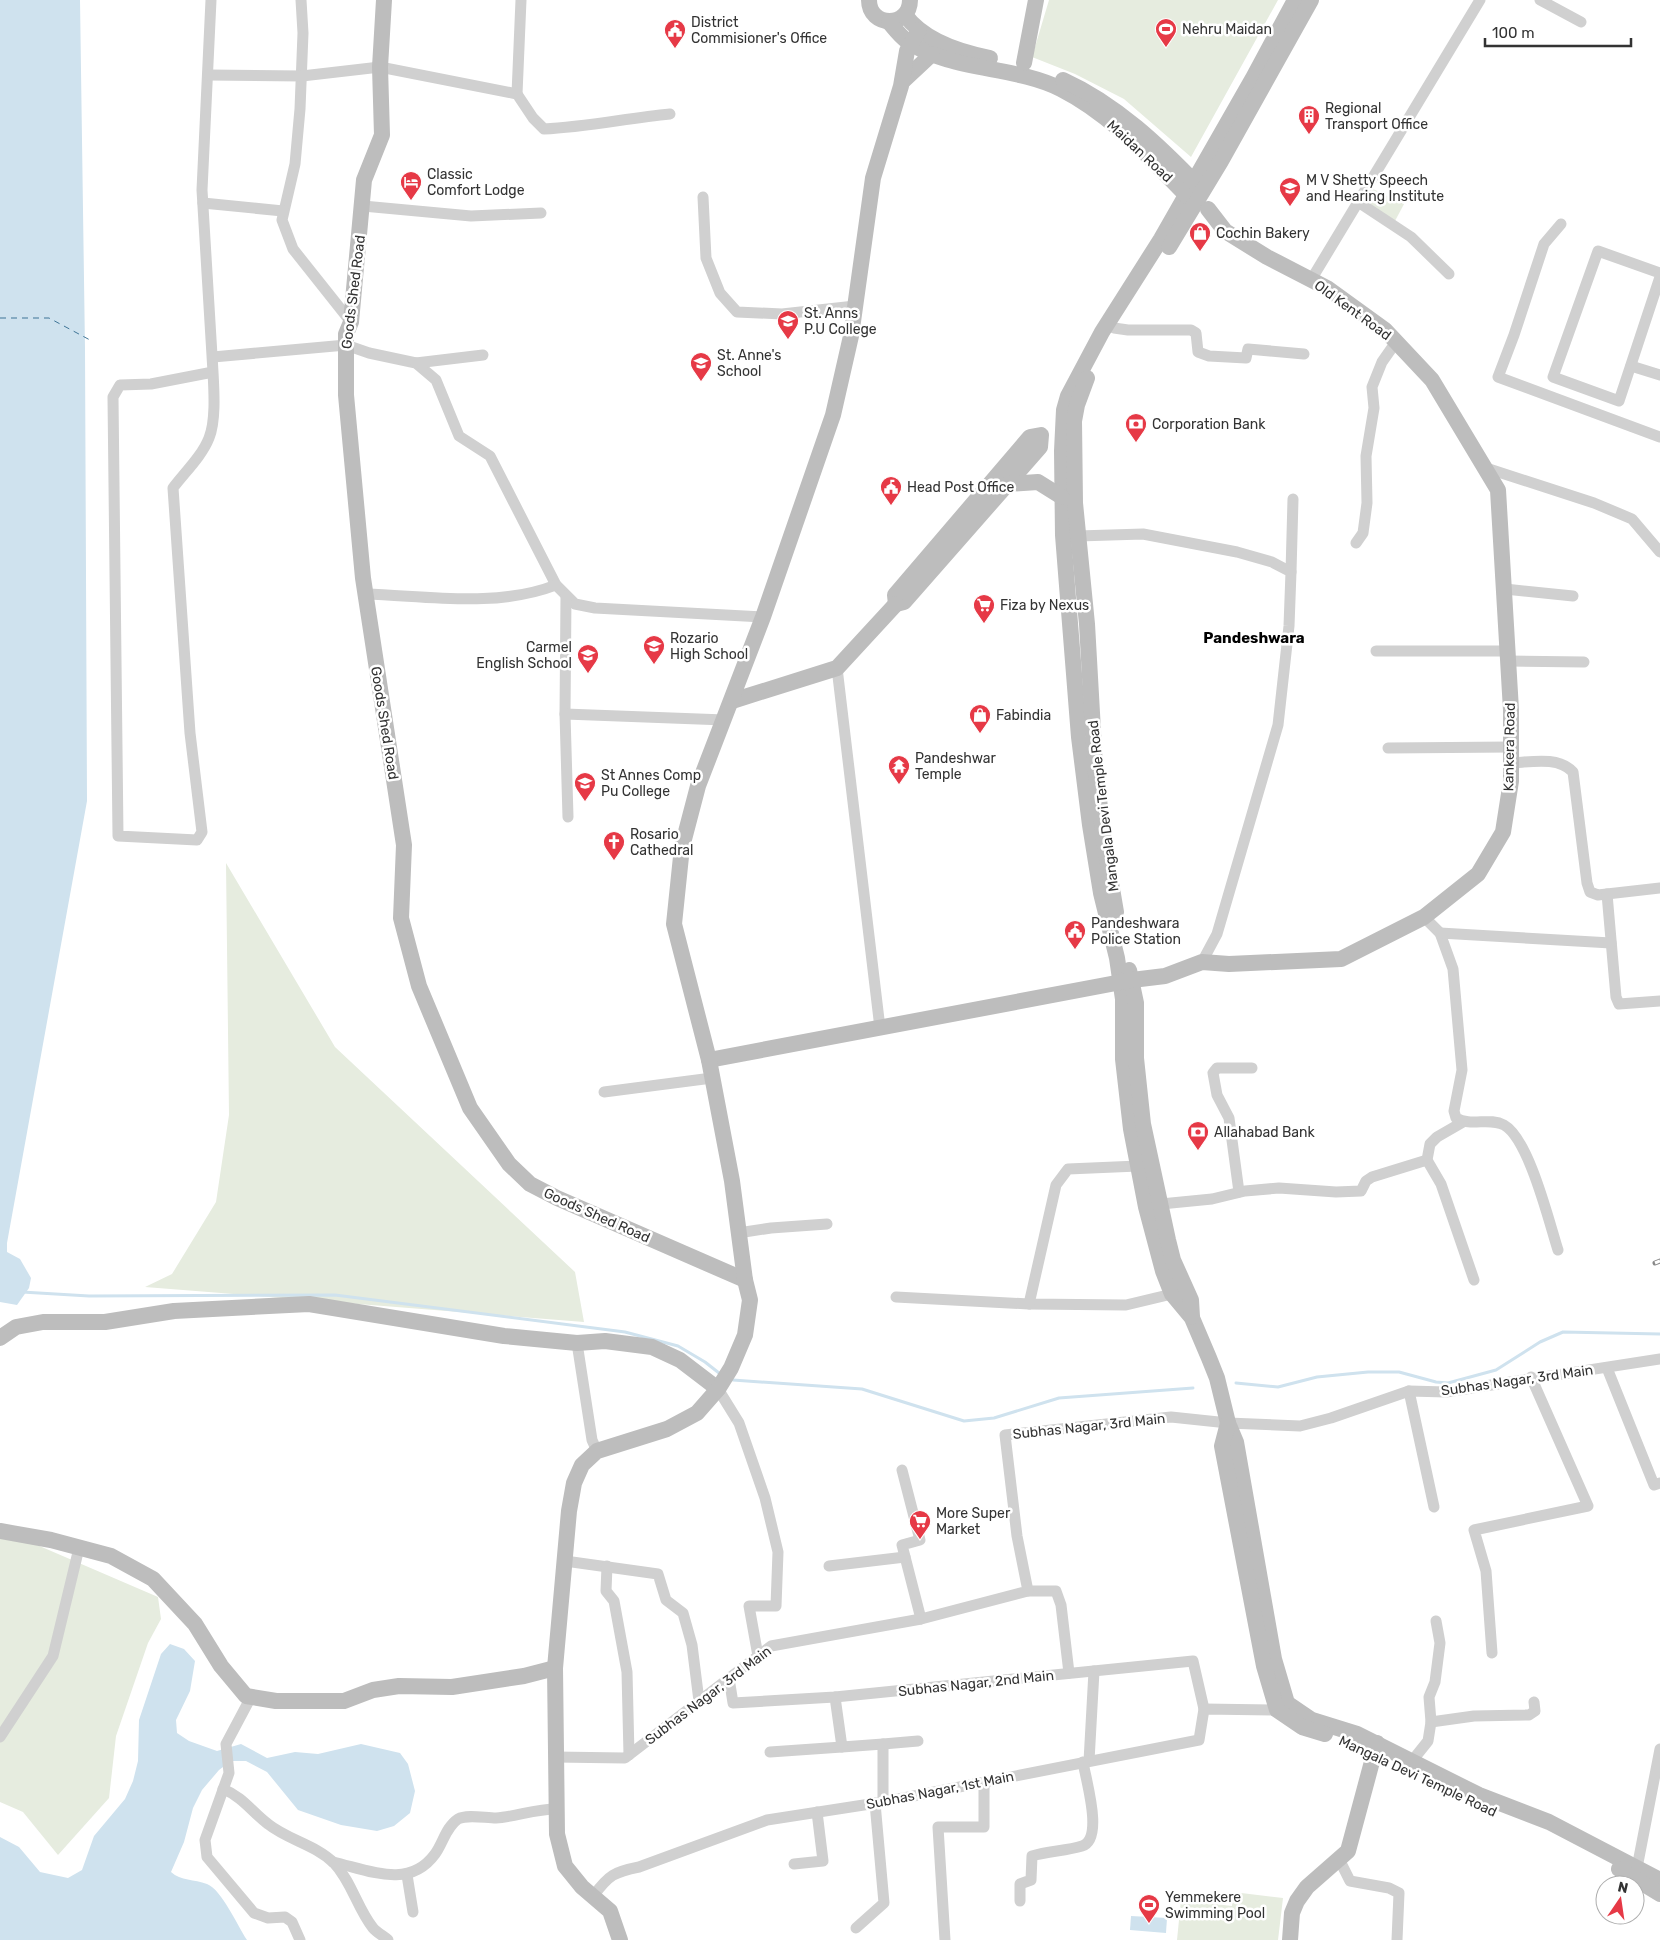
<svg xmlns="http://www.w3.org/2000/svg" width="1660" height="1940" font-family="Rubik,sans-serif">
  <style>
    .green { fill: #e6ecdf }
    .water { fill: #cfe2ee }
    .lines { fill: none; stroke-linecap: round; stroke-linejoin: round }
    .stream { stroke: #cfe2ee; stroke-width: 3 }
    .ferry { stroke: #3f7597; stroke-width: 1; stroke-dasharray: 6 5; stroke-linecap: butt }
    .street { stroke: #d0d0d0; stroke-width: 11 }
    .secondary { stroke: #bdbdbd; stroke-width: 16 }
    .rail-casing { stroke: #888; stroke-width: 5 }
    .rail { stroke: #fff; stroke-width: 3; stroke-dasharray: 9; stroke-linecap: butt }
    .labels { text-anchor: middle; stroke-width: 5; stroke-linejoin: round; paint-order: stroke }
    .poi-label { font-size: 14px; fill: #333; stroke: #fff; text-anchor: start }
    .street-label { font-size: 14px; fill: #333; stroke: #fff }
    .neighbourhood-label { font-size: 15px; font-weight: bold; fill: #000; stroke: #fff }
  </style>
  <rect width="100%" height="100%" fill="#fff"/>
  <g class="green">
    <path d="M1049,0H1278L1191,157L1124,99L1075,74L1032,57Z"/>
    <path d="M1373,189L1404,204L1395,221L1364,204Z"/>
    <path d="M226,863L335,1047L575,1272L584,1322L145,1287L172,1274L216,1202L229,1115Z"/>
    <path d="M0,1529L158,1597L161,1619L148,1643L116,1736L109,1798L58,1855L23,1812L0,1802Z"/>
    <path d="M1233,1892L1283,1898L1278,1940H1177L1181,1900L1232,1906Z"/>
  </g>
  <g class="water">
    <path d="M0,0H80L85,349L87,801L7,1243V1252L20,1259L31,1278L29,1288L17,1305L0,1302Z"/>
    <path d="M170,1644L184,1649L195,1661L190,1691L176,1720L177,1733L189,1741L217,1751L241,1744L267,1758L295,1752L318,1754L361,1744L400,1753L408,1764L415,1791L410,1813L394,1826L377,1831L341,1825L298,1810L267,1772L246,1761H231L219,1770L202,1790L193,1808L184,1842L171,1872C181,1881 194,1879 207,1884C222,1890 237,1925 247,1940H0V1837L19,1847L40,1872L68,1878L82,1870L94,1836L125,1799L133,1781L138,1761L139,1720L161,1654Z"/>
    <path d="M1131,1916L1167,1918L1166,1933L1130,1930Z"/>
  </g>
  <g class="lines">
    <g class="stream">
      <path d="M22,1292L89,1296L335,1295L625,1332L678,1346L705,1362L719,1373"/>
      <path d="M733,1380L862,1389L964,1421L994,1418L1059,1398L1193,1388"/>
      <path d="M1236,1383L1278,1387L1317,1377L1368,1372H1399L1436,1382L1448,1383L1496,1370L1540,1342L1563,1332L1660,1334"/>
    </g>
    <path class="ferry" d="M0,318H49L90,340"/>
    <g class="street">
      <path d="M211,0L202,190L213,372C214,391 216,421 209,438C202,456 185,472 173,488L190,733L202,832L197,840L118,836L113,397L120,385L151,384L213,372"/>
      <path d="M301,0L303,33L300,109L295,164L282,220L293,249L351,322"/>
      <path d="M1540,0L1581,22"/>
      <path d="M209,75L302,76L380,67L517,94L533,118L544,129C586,127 628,118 670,114"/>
      <path d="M517,94L521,0"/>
      <path d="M703,197L706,258L720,293L737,312L782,314L855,306"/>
      <path d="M1358,202L1411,237L1449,274"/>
      <path d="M203,203L283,211"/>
      <path d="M363,206L471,216L541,213"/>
      <path d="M1561,224L1544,244L1514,335L1498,377L1660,437"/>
      <path d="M1660,273L1598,251L1553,377L1619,401L1660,277"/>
      <path d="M1311,280L1480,0"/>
      <path d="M1114,328L1128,330H1191L1196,333L1198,352L1209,356L1246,358L1248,349L1304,354"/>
      <path d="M213,357L346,345L369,353L416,363L436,380L459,436L490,456L556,585L575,604L595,608L763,617"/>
      <path d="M416,363L483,355"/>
      <path d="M1631,366L1660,375"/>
      <path d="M1483,467L1594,503L1632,519L1660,552"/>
      <path d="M1078,536L1143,534L1237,552L1272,562L1291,572L1289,626L1278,725L1217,934L1202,962"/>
      <path d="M1356,543L1363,533L1367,503L1366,456L1374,408L1372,387L1382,362L1396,342"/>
      <path d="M1291,572L1293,499"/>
      <path d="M1505,589L1573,596"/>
      <path d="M366,594C428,596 497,608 556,585"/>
      <path d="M1376,651H1508"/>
      <path d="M1508,661L1584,662"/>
      <path d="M837,668L880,1028"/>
      <path d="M565,714L566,596"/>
      <path d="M1388,748L1511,747"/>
      <path d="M1511,763C1531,762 1558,756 1573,772L1587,883L1590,892L1598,895L1660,888"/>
      <path d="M568,817L565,714L725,720"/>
      <path d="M1607,894L1616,997L1619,1004L1660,1001"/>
      <path d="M1424,917L1440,933L1453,969L1462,1070L1454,1111L1456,1118C1471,1127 1489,1117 1504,1125C1529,1139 1549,1222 1558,1250"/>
      <path d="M1440,933L1611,943"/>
      <path d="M604,1092L712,1078"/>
      <path d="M1427,1160L1441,1184L1474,1280"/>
      <path d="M1239,1192L1229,1118L1217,1095L1213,1073L1217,1068H1252"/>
      <path d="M1161,1204L1212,1199L1245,1191L1279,1188L1336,1192L1361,1191L1366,1181L1372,1177L1427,1160L1430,1144L1437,1137L1463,1122"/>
      <path d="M738,1233L771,1228L827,1224"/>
      <path d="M896,1297L1029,1304L1126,1305L1172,1294"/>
      <path d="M1029,1304L1056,1185L1068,1169L1138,1166"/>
      <path d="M577,1343L592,1440L597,1451"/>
      <path d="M1607,1368L1654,1485L1660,1483"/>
      <path d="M718,1389L739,1423L765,1498L778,1552L776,1606H749L758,1656"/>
      <path d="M1409,1391L1434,1507"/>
      <path d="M902,1470L920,1540L902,1545L921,1619"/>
      <path d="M565,1561L658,1574L666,1600L683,1613L692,1645L699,1701"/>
      <path d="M607,1566L606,1591L614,1601L627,1672L629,1755"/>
      <path d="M829,1566L905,1557"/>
      <path d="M1028,1591H1056L1061,1605L1069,1673"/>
      <path d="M1492,1653L1486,1571L1474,1530L1588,1506L1531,1377"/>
      <path d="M729,1678L733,1703L835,1697L1193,1661L1204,1709"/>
      <path d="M251,1697L226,1744L229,1773L205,1840L207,1857L254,1913L268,1918L285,1917L292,1922L300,1940"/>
      <path d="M835,1697L842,1747L883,1744V1802"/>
      <path d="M1431,1722L1474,1716L1529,1715L1535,1711L1534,1702"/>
      <path d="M0,1737L53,1656L79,1548L74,1547"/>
      <path d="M883,1744L918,1741"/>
      <path d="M770,1752L842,1747"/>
      <path d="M555,1757L625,1758L771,1646L921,1619L1028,1591L1017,1536L1005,1435L1171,1417L1228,1423L1300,1426L1331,1418L1409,1391L1446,1392L1660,1359"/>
      <path d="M1089,1761L1094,1671"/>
      <path d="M1412,1761L1428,1741L1431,1722L1429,1697L1435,1682L1440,1643L1436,1621"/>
      <path d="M223,1789C243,1797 252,1812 268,1824C288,1840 316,1845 334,1863C352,1882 357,1908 373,1928C377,1933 384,1936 388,1940"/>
      <path d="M1339,1859L1350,1881L1389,1888L1399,1893L1397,1940"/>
      <path d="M333,1862C368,1870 409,1890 435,1854C443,1843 446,1827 458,1819C467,1814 485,1818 496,1818C515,1817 535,1809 556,1809"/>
      <path d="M794,1864L823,1861L817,1812"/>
      <path d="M1636,1873L1660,1749"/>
      <path d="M407,1875L413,1912"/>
      <path d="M594,1895C609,1875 614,1872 639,1867L767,1820L883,1802L1199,1740L1204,1709L1277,1710L1283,1706"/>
      <path d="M1020,1901V1884L1031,1880L1032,1856C1048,1851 1066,1851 1082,1846C1104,1839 1086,1781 1083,1762"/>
      <path d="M856,1928L884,1903L875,1803"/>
      <path d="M945,1940L938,1827H984V1782"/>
    </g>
    <g class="secondary">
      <path d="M384,0L380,67L382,135L364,180L351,322L346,334V395L363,578L404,845L401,918L419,986L470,1108L509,1164L530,1184L557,1198L745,1280"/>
      <path d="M869,0C869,28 910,28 910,0"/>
      <path d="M1295,0L1253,78L1161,239L1102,332L1068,396L1064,410L1062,451L1063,535L1079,737L1090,825L1101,893L1117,958L1123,999V1059L1131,1129L1146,1207L1163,1271L1172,1294L1192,1318L1209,1358L1217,1378L1228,1423L1236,1442L1274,1659L1287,1703L1312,1720L1357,1734L1479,1795L1549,1822L1660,1880"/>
      <path d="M905,15C924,41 959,52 990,58"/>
      <path d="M889,22C894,28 900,36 907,41C951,72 1013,65 1061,89C1114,116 1152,161 1193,202"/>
      <path d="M1024,63L1036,0"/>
      <path d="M1063,80C1116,104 1160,146 1200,188"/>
      <path d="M902,82L932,54"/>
      <path d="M1169,247L1221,161L1311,0"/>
      <path d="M1087,378L1077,405L1074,421L1075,503L1087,624L1095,766L1104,841L1116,912"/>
      <path d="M1041,435L1040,447L904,602L896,604L895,595L1030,437Z"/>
      <path d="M1008,484L1038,482L1062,497"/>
      <path d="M732,701L837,668L896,604"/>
      <path d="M1129,970L1136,1003V1058L1143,1124L1168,1240L1173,1260L1191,1300L1192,1317"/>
      <path d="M709,1060L1132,980L1165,976L1202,962L1229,964L1341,959L1424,917L1478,874L1503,832L1511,781V710L1498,490L1432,380L1385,330L1327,288L1267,257L1225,231L1208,209"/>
      <path d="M0,1338L16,1327L43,1322H105L174,1311L309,1304L504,1336L577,1343L605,1341L652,1347L680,1360L718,1389"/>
      <path d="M1228,1423L1222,1446L1264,1666L1277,1710L1302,1727L1325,1734"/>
      <path d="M0,1531L51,1540L111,1556L153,1579L195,1624L221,1666L246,1696L276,1701H344L373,1690L399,1686L452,1687L524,1676L555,1668"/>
      <path d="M1619,1869L1660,1894"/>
      <path d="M620,1940L610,1911L582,1887L565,1866L557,1834L555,1668L569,1511L574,1483L582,1465L597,1451L667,1429L697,1413L718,1389L731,1368L745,1335L750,1300L745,1280L732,1181L709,1060L674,924L682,847L698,786L763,617L833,415L851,336L873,178L901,86L907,51L919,30"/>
      <path d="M1290,1940L1292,1913L1297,1901L1307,1887L1348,1851L1377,1743"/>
    </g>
    <g class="rail-casing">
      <path id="rail" d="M1655,1263L1660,1261"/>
    </g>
    <use href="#rail" class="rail"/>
  </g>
  <defs>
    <g id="stadium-pin" transform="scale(1.125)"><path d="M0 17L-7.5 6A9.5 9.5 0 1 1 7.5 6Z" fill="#e63946" stroke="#fff"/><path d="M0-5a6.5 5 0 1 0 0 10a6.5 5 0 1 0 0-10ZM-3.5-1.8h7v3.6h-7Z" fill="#fff"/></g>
    <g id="civic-pin" transform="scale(1.125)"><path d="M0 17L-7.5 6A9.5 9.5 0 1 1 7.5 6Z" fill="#e63946" stroke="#fff"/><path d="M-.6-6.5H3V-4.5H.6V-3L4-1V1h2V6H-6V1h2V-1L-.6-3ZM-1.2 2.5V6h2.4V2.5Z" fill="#fff"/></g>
    <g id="building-pin" transform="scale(1.125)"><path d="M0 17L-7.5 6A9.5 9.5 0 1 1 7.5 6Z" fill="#e63946" stroke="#fff"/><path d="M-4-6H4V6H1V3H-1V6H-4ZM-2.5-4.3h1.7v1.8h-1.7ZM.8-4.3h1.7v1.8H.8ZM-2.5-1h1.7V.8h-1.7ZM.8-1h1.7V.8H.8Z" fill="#fff"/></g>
    <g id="hotel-pin" transform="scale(1.125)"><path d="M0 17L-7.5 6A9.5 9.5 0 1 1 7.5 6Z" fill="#e63946" stroke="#fff"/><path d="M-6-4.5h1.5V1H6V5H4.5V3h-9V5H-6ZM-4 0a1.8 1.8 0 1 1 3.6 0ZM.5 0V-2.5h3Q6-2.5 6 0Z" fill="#fff"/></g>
    <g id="university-pin" transform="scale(1.125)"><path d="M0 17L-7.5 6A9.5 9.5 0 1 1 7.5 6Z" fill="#e63946" stroke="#fff"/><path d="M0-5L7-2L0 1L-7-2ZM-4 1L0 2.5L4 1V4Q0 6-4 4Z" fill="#fff"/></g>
    <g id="shop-pin" transform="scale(1.125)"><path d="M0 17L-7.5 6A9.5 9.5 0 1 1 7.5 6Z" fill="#e63946" stroke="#fff"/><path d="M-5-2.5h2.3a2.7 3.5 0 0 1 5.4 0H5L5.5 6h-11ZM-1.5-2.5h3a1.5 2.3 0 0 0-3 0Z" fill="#fff"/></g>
    <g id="school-pin" transform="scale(1.125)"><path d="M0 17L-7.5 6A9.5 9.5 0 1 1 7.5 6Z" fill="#e63946" stroke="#fff"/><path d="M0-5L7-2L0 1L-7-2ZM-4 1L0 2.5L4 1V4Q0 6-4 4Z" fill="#fff"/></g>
    <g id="bank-pin" transform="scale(1.125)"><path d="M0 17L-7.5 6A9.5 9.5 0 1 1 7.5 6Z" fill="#e63946" stroke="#fff"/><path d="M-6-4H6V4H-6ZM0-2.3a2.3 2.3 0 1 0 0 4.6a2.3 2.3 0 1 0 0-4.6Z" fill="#fff"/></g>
    <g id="supermarket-pin" transform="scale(1.125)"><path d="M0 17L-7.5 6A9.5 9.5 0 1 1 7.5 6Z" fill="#e63946" stroke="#fff"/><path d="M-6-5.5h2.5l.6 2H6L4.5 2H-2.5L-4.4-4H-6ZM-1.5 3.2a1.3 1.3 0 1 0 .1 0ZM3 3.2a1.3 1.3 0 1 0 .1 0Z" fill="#fff"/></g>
    <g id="temple-pin" transform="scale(1.125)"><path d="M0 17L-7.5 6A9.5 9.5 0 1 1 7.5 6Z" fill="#e63946" stroke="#fff"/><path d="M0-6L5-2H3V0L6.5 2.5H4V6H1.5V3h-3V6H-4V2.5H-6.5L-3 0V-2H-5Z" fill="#fff"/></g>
    <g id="church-pin" transform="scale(1.125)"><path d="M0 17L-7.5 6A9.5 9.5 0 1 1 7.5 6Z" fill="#e63946" stroke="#fff"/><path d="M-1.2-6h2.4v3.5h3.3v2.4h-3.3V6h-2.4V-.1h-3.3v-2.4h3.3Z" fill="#fff"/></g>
  </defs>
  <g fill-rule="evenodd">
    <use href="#stadium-pin" x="1166" y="29"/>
    <use href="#civic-pin" x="675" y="30"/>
    <use href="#building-pin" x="1309" y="116"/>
    <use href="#hotel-pin" x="411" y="182"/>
    <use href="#university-pin" x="1290" y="188"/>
    <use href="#shop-pin" x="1200" y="233"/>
    <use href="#university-pin" x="788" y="321"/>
    <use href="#school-pin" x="701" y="363"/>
    <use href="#bank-pin" x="1136" y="424"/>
    <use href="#civic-pin" x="891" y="487"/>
    <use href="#supermarket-pin" x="984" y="605"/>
    <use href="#school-pin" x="654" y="646"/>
    <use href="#school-pin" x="588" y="655"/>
    <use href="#shop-pin" x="980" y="715"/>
    <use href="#temple-pin" x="899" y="766"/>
    <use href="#university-pin" x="585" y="783"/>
    <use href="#church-pin" x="614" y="842"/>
    <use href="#civic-pin" x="1075" y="931"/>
    <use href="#bank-pin" x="1198" y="1132"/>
    <use href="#supermarket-pin" x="920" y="1521"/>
    <use href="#stadium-pin" x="1149" y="1905"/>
  </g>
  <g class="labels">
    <g class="poi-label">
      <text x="691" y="27">District<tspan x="691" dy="16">Commisioner's Office</tspan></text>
      <text x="1182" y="34">Nehru Maidan</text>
      <text x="1325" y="113">Regional<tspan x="1325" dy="16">Transport Office</tspan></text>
      <text x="427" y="179">Classic<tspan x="427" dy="16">Comfort Lodge</tspan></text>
      <text x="1306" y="185">M V Shetty Speech<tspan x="1306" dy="16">and Hearing Institute</tspan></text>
      <text x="1216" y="238">Cochin Bakery</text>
      <text x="804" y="318">St. Anns<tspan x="804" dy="16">P.U College</tspan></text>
      <text x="717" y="360">St. Anne's<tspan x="717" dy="16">School</tspan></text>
      <text x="1152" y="429">Corporation Bank</text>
      <text x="907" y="492">Head Post Office</text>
      <text x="1000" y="610">Fiza by Nexus</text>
      <text x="670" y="643">Rozario<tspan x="670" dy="16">High School</tspan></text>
      <text x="572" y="652" text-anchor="end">Carmel<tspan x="572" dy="16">English School</tspan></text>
      <text x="996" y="720">Fabindia</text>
      <text x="915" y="763">Pandeshwar<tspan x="915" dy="16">Temple</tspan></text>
      <text x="601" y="780">St Annes Comp<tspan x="601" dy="16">Pu College</tspan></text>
      <text x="630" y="839">Rosario<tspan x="630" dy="16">Cathedral</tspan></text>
      <text x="1091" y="928">Pandeshwara<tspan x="1091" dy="16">Police Station</tspan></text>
      <text x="1214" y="1137">Allahabad Bank</text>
      <text x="936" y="1518">More Super<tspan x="936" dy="16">Market</tspan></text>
      <text x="1165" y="1902">Yemmekere<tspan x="1165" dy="16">Swimming Pool</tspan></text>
    </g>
    <g class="street-label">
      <text transform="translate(1140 151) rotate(43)" y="5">Maidan Road</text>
      <text transform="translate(353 292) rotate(-83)" y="5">Goods Shed Road</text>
      <text transform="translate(1353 310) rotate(36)" y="5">Old Kent Road</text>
      <text transform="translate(385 723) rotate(81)" y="5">Goods Shed Road</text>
      <text transform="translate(1509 747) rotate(-89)" y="5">Kankera Road</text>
      <text transform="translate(1103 806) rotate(-97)" y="5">Mangala Devi Temple Road</text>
      <text transform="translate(597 1215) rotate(24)" y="5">Goods Shed Road</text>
      <text transform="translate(1517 1380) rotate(-8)" y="5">Subhas Nagar, 3rd Main</text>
      <text transform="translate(1089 1426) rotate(-6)" y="5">Subhas Nagar, 3rd Main</text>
      <text transform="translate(976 1683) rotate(-6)" y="5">Subhas Nagar, 2nd Main</text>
      <text transform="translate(708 1695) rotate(-37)" y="5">Subhas Nagar, 3rd Main</text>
      <text transform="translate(1418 1776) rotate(25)" y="5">Mangala Devi Temple Road</text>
      <text transform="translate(940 1790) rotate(-11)" y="5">Subhas Nagar, 1st Main</text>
    </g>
    <g class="neighbourhood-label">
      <text x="1254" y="643">Pandeshwara</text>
    </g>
  </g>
  <g transform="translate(1620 1900) rotate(13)"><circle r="24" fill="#ffffff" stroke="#adadad"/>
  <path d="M0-4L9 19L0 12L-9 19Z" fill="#e63946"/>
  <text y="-8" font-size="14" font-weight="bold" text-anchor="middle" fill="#333333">N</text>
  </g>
  <path d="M1485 38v8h146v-8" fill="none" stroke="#333333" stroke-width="2.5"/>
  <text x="1492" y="38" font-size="15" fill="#333333" stroke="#ffffff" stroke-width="4" paint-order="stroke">100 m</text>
</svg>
